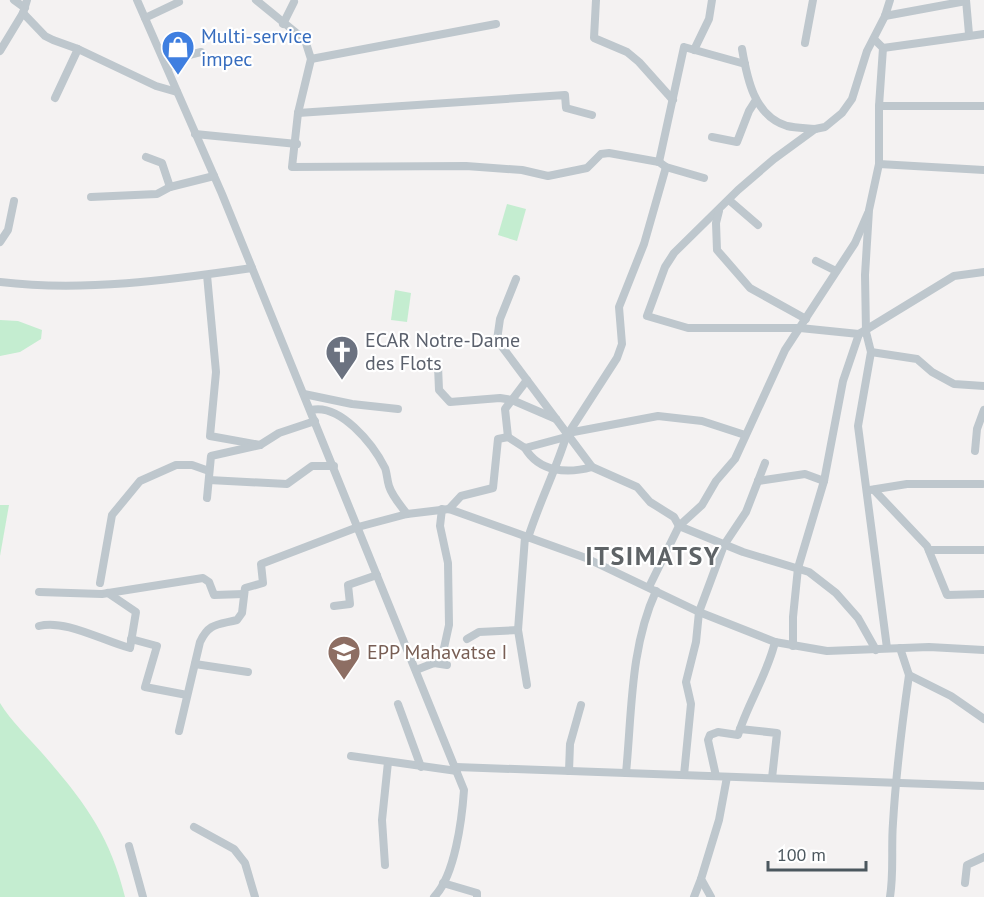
<svg xmlns="http://www.w3.org/2000/svg" width="984" height="897" font-family="'PT Sans',sans-serif">
  <style>
    .green { fill: #c4edd0 }
    .lines { fill: none; stroke-linecap: round; stroke-linejoin: round }
    .minor { stroke: #bec7cd; stroke-width: 8 }
    .labels { text-anchor: middle; stroke-width: 4.5; stroke-linejoin: round; paint-order: stroke }
    .shop-label { font-size: 20px; fill: #366cbe; stroke: #fff; text-anchor: start }
    .worship-label { font-size: 20px; fill: #5b616d; stroke: #fff; text-anchor: start }
    .education-label { font-size: 20px; fill: #785e54; stroke: #fff; text-anchor: start }
    .district-label { font-size: 26px; font-weight: bold; letter-spacing: 1.5px; fill: #5e6366; stroke: #fff }
  </style>
  <rect width="100%" height="100%" fill="#f4f2f2"/>
  <g class="green">
    <path d="M507,204L526,209L517,241L498,235Z"/>
    <path d="M395,290L411,293L407,322L391,320Z"/>
    <path d="M0,320L18,321L42,330L41,339L20,352L0,356Z"/>
    <path d="M0,505H9L0,556Z"/>
    <path d="M0,703C11,721 28,737 42,753C83,800 110,835 125,897H0Z"/>
  </g>
  <g class="lines">
    <g class="minor">
      <path d="M14,0L25,8"/>
      <path d="M137,0L222,194L464,790C462,819 455,876 434,897"/>
      <path d="M256,0L305,40L311,59L298,113L292,167L466,166L522,170L548,176L587,168L601,154L609,153L659,162L666,167L704,178"/>
      <path d="M596,0L594,38L627,52L639,62L673,100"/>
      <path d="M890,0L885,16L867,51L852,99L842,113L825,127L815,129L774,159L738,190L674,253L665,267L647,316L688,328H800L859,334L954,276L984,272"/>
      <path d="M966,0L969,34"/>
      <path d="M23,13L45,36L53,40L78,49L156,86L177,92"/>
      <path d="M885,16L966,1"/>
      <path d="M145,18L179,2"/>
      <path d="M283,24L294,2"/>
      <path d="M874,39L883,48L879,106V164L869,210L865,275L866,332L871,352L858,426L887,648"/>
      <path d="M805,43L813,0"/>
      <path d="M883,48L984,34"/>
      <path d="M742,49C747,78 754,116 787,126C796,128 806,128 815,129"/>
      <path d="M694,50L709,19L712,0"/>
      <path d="M0,51L23,13L27,0"/>
      <path d="M311,59L496,24"/>
      <path d="M168,68L189,55L201,52"/>
      <path d="M55,98L78,49"/>
      <path d="M879,106H984"/>
      <path d="M298,113L565,95L566,108L592,115"/>
      <path d="M195,134L297,144"/>
      <path d="M712,137L737,142L749,111L756,100"/>
      <path d="M146,157L162,163L170,187"/>
      <path d="M659,162L684,47L745,64"/>
      <path d="M879,164L984,170"/>
      <path d="M91,197L157,194L170,187L214,176"/>
      <path d="M729,200L758,225"/>
      <path d="M719,211L716,223L717,250L750,288L806,319"/>
      <path d="M0,242L8,230L14,201"/>
      <path d="M816,261L836,271"/>
      <path d="M207,275L216,372L210,436L260,445"/>
      <path d="M516,279L500,319L497,340L592,467L637,487L650,502L674,517L679,526L743,552L809,572L836,593L858,618L876,650"/>
      <path d="M0,282C83,292 170,280 252,268"/>
      <path d="M871,352L917,359L932,372L954,384L984,386"/>
      <path d="M438,366L439,390L450,402L500,398L512,400L556,419"/>
      <path d="M304,394L352,404L398,409"/>
      <path d="M311,410C340,403 373,444 385,468C387,473 387,480 389,486C392,496 401,506 407,514"/>
      <path d="M568,433L658,416L702,421L745,435"/>
      <path d="M508,437L505,409L527,380"/>
      <path d="M525,448C539,472 567,474 592,467"/>
      <path d="M975,451L977,429L984,410"/>
      <path d="M209,480L287,484L312,466H334"/>
      <path d="M758,481L805,474L824,481"/>
      <path d="M870,490L907,484H982"/>
      <path d="M874,490L927,546L947,595L984,594"/>
      <path d="M207,498L211,456L260,445L279,433L315,421"/>
      <path d="M449,509L461,496L493,488L498,439L508,437L525,448L566,437L617,358L622,344L619,307L644,244L666,167"/>
      <path d="M525,537L518,630L527,685"/>
      <path d="M528,538C539,503 555,472 566,437"/>
      <path d="M929,550H984"/>
      <path d="M100,583L112,515L140,481L176,465H192L209,471"/>
      <path d="M649,587L679,526L702,505L716,481L735,459L785,350L855,243L868,213"/>
      <path d="M39,592L102,594L203,578L209,582L214,595L244,594"/>
      <path d="M334,606L350,604L348,585L377,575"/>
      <path d="M39,626C65,619 103,641 130,648L136,612L108,593"/>
      <path d="M131,639L157,646L145,687L187,695"/>
      <path d="M467,639L479,632L518,630"/>
      <path d="M793,646V617L798,568L824,481L843,381L859,334"/>
      <path d="M900,648L909,675L951,696L984,719"/>
      <path d="M434,663L444,648L449,625L448,563L440,526L442,509"/>
      <path d="M195,664L248,672"/>
      <path d="M416,670L434,663L447,665"/>
      <path d="M398,704L421,767"/>
      <path d="M740,729L777,733L772,778"/>
      <path d="M179,731L200,642C209,623 217,625 237,620L242,613L245,588L263,583L261,564L358,527L407,514L449,509L586,558L699,612L775,642L827,651L929,647L984,650"/>
      <path d="M351,756L457,771"/>
      <path d="M456,767L984,786"/>
      <path d="M569,771L570,744L581,705"/>
      <path d="M626,773C632,712 630,648 656,591"/>
      <path d="M684,775L691,704L686,682L696,642L699,612L724,545L746,512L765,463"/>
      <path d="M716,776L708,740L710,735L718,732L738,735C748,703 767,675 775,642"/>
      <path d="M194,827L234,849L245,863L255,897"/>
      <path d="M129,846L143,897"/>
      <path d="M385,865L382,820L388,762"/>
      <path d="M443,883L477,893V897"/>
      <path d="M965,883L967,865L984,857"/>
      <path d="M694,897L701,879"/>
      <path d="M711,897L701,879L719,820L727,777"/>
      <path d="M890,897C894,872 891,848 893,823C896,773 902,724 909,675"/>
    </g>
  </g>
  <defs>
    <g id="shop-pin" transform="scale(1.725)"><path d="M0 17L-7.5 6A9.5 9.5 0 1 1 7.5 6Z" fill="#3f7fe0" stroke="#fff"/><path d="M-5-2.5h2.3a2.7 3.5 0 0 1 5.4 0H5L5.5 6h-11ZM-1.5-2.5h3a1.5 2.3 0 0 0-3 0Z" fill="#fff"/></g>
    <g id="church-pin" transform="scale(1.725)"><path d="M0 17L-7.5 6A9.5 9.5 0 1 1 7.5 6Z" fill="#6b7280" stroke="#fff"/><path d="M-1.2-6h2.4v3.5h3.3v2.4h-3.3V6h-2.4V-.1h-3.3v-2.4h3.3Z" fill="#fff"/></g>
    <g id="school-pin" transform="scale(1.725)"><path d="M0 17L-7.5 6A9.5 9.5 0 1 1 7.5 6Z" fill="#8d6e63" stroke="#fff"/><path d="M0-5L7-2L0 1L-7-2ZM-4 1L0 2.5L4 1V4Q0 6-4 4Z" fill="#fff"/></g>
  </defs>
  <g fill-rule="evenodd">
    <use href="#shop-pin" x="178" y="47"/>
    <use href="#church-pin" x="342" y="352"/>
    <use href="#school-pin" x="344" y="652"/>
  </g>
  <g class="labels">
    <g class="shop-label">
      <text x="201" y="43">Multi-service<tspan x="201" dy="23">impec</tspan></text>
    </g>
    <g class="worship-label">
      <text x="365" y="347">ECAR Notre-Dame<tspan x="365" dy="23">des Flots</tspan></text>
    </g>
    <g class="education-label">
      <text x="367" y="659">EPP Mahavatse I</text>
    </g>
    <g class="district-label">
      <text x="653" y="565">ITSIMATSY</text>
    </g>
  </g>
  <path d="M768 861v9h98v-9" fill="none" stroke="#4b575e" stroke-width="3"/>
  <text x="777" y="861" font-size="18" fill="#4b575e" stroke="#ffffff" stroke-width="4.5" paint-order="stroke">100 m</text>
</svg>
